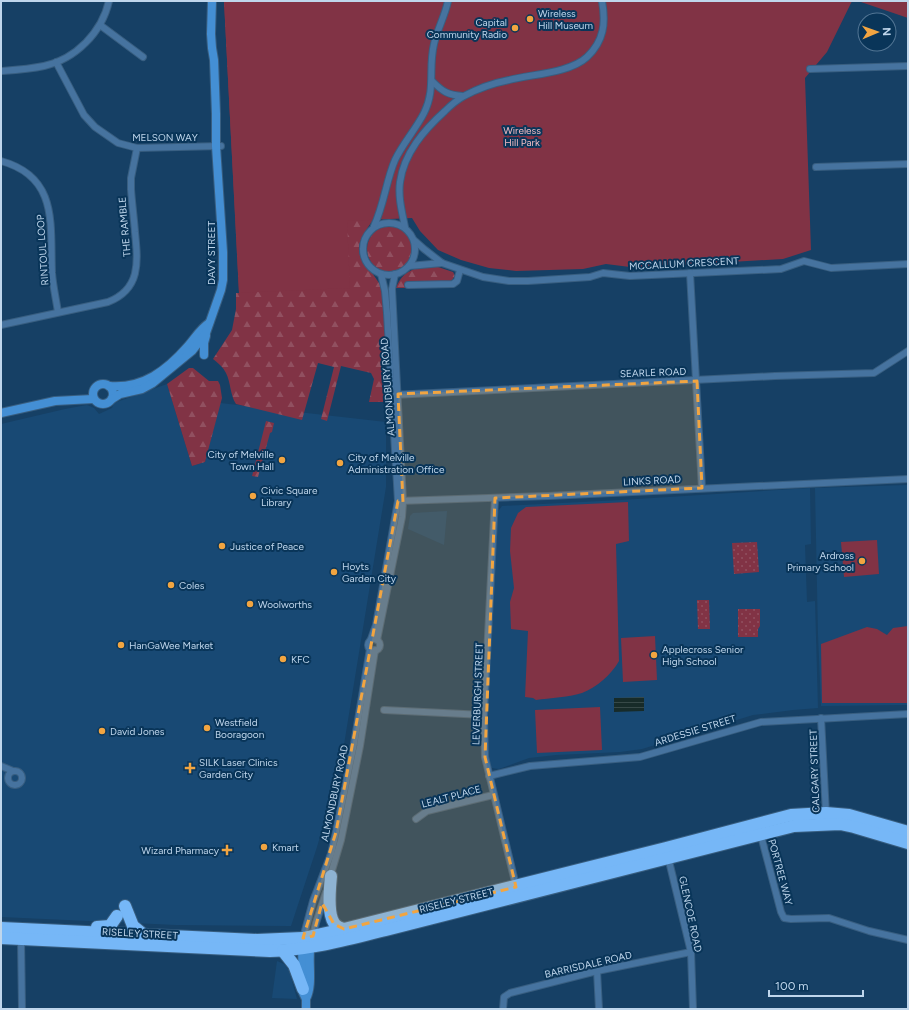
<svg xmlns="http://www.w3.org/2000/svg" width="909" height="1010" font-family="Figtree,sans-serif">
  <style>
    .built { fill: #184974 }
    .grass { fill: url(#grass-dots) }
    .forest { fill: url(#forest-firs) }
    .park { fill: #813345 }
    .water { fill: url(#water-rules) }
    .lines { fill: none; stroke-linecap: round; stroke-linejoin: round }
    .street-casing { stroke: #385e80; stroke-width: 8 }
    .secondary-casing { stroke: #385e80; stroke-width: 10 }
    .highway-casing { stroke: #385e80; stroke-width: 14 }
    .street { stroke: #46739f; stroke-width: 6 }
    .secondary { stroke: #448fd4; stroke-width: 8 }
    .highway { stroke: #76b7f7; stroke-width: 12 }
    .marked { fill: #f2a541; fill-opacity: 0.2; stroke: #f2a541; stroke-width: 3; stroke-dasharray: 8 5; stroke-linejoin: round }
    .poi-dot { fill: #f2a541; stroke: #093559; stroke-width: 1.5 }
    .labels { text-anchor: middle; stroke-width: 4; stroke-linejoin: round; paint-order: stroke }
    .poi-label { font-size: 10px; fill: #bfd6ec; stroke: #093559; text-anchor: start }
    .park-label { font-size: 10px; fill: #f2bcc3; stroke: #093559 }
    .street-label { font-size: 10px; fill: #bfd6ec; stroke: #093559 }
  </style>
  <defs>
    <pattern id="grass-dots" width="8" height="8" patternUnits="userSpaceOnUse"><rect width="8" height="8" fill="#813345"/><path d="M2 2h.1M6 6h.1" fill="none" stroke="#915060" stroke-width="1.8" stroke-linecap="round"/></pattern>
    <pattern id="forest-firs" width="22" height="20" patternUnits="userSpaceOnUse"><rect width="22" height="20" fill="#813345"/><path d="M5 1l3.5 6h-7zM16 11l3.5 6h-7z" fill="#915060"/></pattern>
    <pattern id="water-rules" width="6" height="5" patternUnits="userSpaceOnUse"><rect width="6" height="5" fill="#172b29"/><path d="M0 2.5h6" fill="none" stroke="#374948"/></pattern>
  </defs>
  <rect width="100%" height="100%" fill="#164065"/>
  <g class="built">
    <path d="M167,384L192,466L205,462L220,403L386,422V487L341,763L317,847L291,926L176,925L1,917V424L65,409L87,405L94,408L99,414L112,408L114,403Z"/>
    <path d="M908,485V705L821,706L818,634L815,488Z"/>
    <path d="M810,488L811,544L805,545L807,602L815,601L818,708L793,710L753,715L642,749L620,752L556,755L529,758L499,769L492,768L488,764L485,757L497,513L502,506L621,500Z"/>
    <path d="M447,511L444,545L408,529L410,516L413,513Z"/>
    <path d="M277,961L284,964L289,970L297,999L272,998Z"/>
  </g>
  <g class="grass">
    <path d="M757,542L759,572L734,574L732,543Z"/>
    <path d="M697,600H709L710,629H698Z"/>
    <path d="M738,609H760V626L758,629V637H738Z"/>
  </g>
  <g class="forest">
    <path d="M224,1L373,220C344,259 366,257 383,290L387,366H382V372L385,374L384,402H369L374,379L371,373L341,366L327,421L321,419L334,367L318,363L302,420L236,404C230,395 231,383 226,373C223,367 218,363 213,359L232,330L236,309V293H239Z"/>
    <circle cx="390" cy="249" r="23"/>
    <path d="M432,265L453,272L455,276L451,281H448L415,282L410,288H396C403,270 415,268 432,265Z"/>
    <path d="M189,368H193L209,381H218L220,385L222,398L205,462L192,466L167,384Z"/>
    <path d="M266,421L274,423L272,432L270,433L258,477L252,476Z"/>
  </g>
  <g class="park">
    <path d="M224,1H852L827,52L805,78L811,250L783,259L647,267H630L606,264L583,269L516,271L489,268L461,260L438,250L420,231L412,218L347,221L350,288L239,293Z"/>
    <path d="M858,1H908V18Z"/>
    <path d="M628,502L629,541L616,544L619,661C611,675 597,687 582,693C571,697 549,698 536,700L533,698L525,697L528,631L511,629L510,602L514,588L510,551L511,528L518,513L526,507Z"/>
    <path d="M877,540L879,574L844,577L841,542Z"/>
    <path d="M908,626V703H822L821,644L867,627L877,629L887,635L893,628Z"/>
    <path d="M655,636L657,680L623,682L621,638Z"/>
    <path d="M600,707L602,750L537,753L535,710Z"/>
  </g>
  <path class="water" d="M644,697V711L614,712V698Z"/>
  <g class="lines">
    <g class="street-casing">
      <g id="street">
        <path d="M100,25L143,57"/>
        <path d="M56,62L84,115L95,127L118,143L137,148L221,146"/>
        <path d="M810,69L908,66"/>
        <path d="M1,71C15,70 30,69 44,66C76,59 102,32 109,1"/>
        <path d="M432,81C443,92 448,95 463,96"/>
        <path d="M1,161C59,177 50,225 52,273C53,286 56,299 58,312"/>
        <path d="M816,167L908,164"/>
        <circle cx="389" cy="249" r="26"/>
        <path d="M374,226C384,205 386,181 395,160C403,143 416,129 424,113C436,89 428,69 434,44C437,30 445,16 448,1"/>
        <path d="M405,227C402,212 398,197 400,182C404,153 424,130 445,111C450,106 457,100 464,96C477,89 494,83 509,80C532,74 570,73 587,57C604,41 606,23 602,1"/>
        <path d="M415,241L424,249L442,263L483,277L509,281H528L590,277L603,273L630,276L781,269L804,261L831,268L908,264"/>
        <path d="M409,266L442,263"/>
        <path d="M690,273L702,488"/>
        <path d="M408,285L453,284L457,281L460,270"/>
        <path d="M1,325L108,302C141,289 138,262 135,232C134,218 132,204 131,189V178L137,148"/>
        <path d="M392,395L775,376L874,373L908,351"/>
        <path d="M495,498L484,715L485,757L516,886"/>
        <path d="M398,501L548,496L908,479"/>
        <path d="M371,639L376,625L398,501L387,313L385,291L381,274"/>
        <circle cx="374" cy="645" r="6"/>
        <path d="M377,640L402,517L403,502L392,289L395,274"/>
        <path d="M384,710L484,715"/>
        <path d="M821,718L826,814"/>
        <path d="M1,766L13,771"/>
        <circle cx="15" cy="778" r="7"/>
        <path d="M489,776L530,766L640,757L761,722L908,714"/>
        <path d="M416,819L427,811L493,795"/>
        <path d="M760,832L781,912L784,918L791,919L829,918L869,931L908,940"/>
        <path d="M668,857L691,952L693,1009"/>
        <path d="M330,877L341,840L360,746L375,650"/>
        <path d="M313,936L316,923L326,892"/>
        <path d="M303,938L313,901L331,854L336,832L354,744L370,649"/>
        <path d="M21,939L22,1009"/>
        <path d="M597,971L599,1009"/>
        <path d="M503,1009L504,997L510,993L597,971L691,952"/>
      </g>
    </g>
    <g class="secondary-casing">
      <g id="secondary">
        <path d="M204,355V343L206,336"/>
        <circle cx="103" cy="394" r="10"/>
        <path d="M109,386C143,389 167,370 188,346C195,338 200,329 209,323"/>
        <path d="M112,399L120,394L142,389L153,383L192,351L206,333L221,290L223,280V252L216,146V114L214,60L212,48L211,34L212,1"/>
        <path d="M1,413L55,401L93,399"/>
        <path d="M302,945L303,993L306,999V1009"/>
        <path d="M306,999C314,983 307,961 311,943"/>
      </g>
    </g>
    <g class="highway-casing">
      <g id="highway">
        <path d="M331,876C330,887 327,913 334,923C336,926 340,928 344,929"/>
        <path d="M125,906L133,926L144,935"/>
        <path d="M97,927L110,926L117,916"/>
        <path d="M1,928L257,940L303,938L344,929L666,848L791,815L826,813L849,815L908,832"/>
        <path d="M1,938L270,951C310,950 348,939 386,930L794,826L840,824L854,827L908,843"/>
        <path d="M283,951L294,965L303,989"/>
      </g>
    </g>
    <use href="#street" class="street"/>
    <use href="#secondary" class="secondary"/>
    <use href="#highway" class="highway"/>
  </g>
  <path class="marked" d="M697,381L702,488L495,498L485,757L516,887L344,929L334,924L322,903L313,936L303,938L336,832L398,501L403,502L398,394Z"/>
  <g class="poi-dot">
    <circle cx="530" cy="19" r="4"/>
    <circle cx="515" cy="28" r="4"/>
    <circle cx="282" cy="460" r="4"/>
    <circle cx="340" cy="463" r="4"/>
    <circle cx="253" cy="496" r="4"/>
    <circle cx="222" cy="546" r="4"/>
    <circle cx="862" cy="561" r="4"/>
    <circle cx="334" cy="572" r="4"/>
    <circle cx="171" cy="585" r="4"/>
    <circle cx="250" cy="604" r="4"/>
    <circle cx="121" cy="645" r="4"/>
    <circle cx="654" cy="655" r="4"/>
    <circle cx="283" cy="659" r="4"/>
    <circle cx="207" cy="728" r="4"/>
    <circle cx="102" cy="731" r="4"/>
    <path d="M188 762h4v4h4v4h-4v4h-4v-4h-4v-4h4z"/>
    <circle cx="264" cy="847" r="4"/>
    <path d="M225 844h4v4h4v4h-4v4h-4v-4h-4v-4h4z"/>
  </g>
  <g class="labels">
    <g class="poi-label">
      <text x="538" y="17">Wireless<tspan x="538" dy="12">Hill Museum</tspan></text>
      <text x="507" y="26" text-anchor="end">Capital<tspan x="507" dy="12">Community Radio</tspan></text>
      <text x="274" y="458" text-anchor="end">City of Melville<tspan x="274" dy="12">Town Hall</tspan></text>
      <text x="348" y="461">City of Melville<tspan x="348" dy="12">Administration Office</tspan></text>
      <text x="261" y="494">Civic Square<tspan x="261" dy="12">Library</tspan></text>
      <text x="230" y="550">Justice of Peace</text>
      <text x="854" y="559" text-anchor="end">Ardross<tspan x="854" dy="12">Primary School</tspan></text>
      <text x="342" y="570">Hoyts<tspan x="342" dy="12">Garden City</tspan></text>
      <text x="179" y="589">Coles</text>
      <text x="258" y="608">Woolworths</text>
      <text x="129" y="649">HanGaWee Market</text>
      <text x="662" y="653">Applecross Senior<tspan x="662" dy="12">High School</tspan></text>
      <text x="291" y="663">KFC</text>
      <text x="215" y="726">Westfield<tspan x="215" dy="12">Booragoon</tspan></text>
      <text x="110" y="735">David Jones</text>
      <text x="199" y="766">SILK Laser Clinics<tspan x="199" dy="12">Garden City</tspan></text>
      <text x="272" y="851">Kmart</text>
      <text x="219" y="854" text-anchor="end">Wizard Pharmacy</text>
    </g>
    <g class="park-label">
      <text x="522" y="134">Wireless<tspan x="522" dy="12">Hill Park</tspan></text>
    </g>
    <g class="street-label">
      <text x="165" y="141">MELSON WAY</text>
      <text transform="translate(124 227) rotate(-95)" y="4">THE RAMBLE</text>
      <text transform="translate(42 250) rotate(-94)" y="4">RINTOUL LOOP</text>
      <text transform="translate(211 253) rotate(-90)" y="4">DAVY STREET</text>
      <text transform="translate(684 263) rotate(-3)" y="4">MCCALLUM CRESCENT</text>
      <text transform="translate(653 372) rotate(-2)" y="4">SEARLE ROAD</text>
      <text transform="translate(387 387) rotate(-94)" y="4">ALMONDBURY ROAD</text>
      <text transform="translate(652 480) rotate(-3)" y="4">LINKS ROAD</text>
      <text transform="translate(477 694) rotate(-88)" y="4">LEVERBURGH STREET</text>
      <text transform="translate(695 730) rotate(-17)" y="4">ARDESSIE STREET</text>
      <text transform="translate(814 771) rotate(-92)" y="4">CALGARY STREET</text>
      <text transform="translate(334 793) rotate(-78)" y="4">ALMONDBURY ROAD</text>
      <text transform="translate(451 796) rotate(-15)" y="4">LEALT PLACE</text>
      <text transform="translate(781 872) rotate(75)" y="4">PORTREE WAY</text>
      <text transform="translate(456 900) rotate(-14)" y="4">RISELEY STREET</text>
      <text transform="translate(691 914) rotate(78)" y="4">GLENCOE ROAD</text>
      <text transform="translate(140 933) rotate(3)" y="4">RISELEY STREET</text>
      <text transform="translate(588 964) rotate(-13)" y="4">BARRISDALE ROAD</text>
    </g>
  </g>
  <rect width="909" height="1010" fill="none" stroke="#bfd6ec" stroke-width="4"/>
  <g transform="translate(877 32) rotate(88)"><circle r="19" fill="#093559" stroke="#527594"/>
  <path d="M0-3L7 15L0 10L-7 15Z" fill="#f2a541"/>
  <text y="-6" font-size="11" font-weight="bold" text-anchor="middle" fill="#bfd6ec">N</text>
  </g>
  <path d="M769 990v6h94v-6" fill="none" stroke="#bfd6ec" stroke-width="2"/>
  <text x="775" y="990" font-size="12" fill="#bfd6ec" stroke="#093559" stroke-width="3" paint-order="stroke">100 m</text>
</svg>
